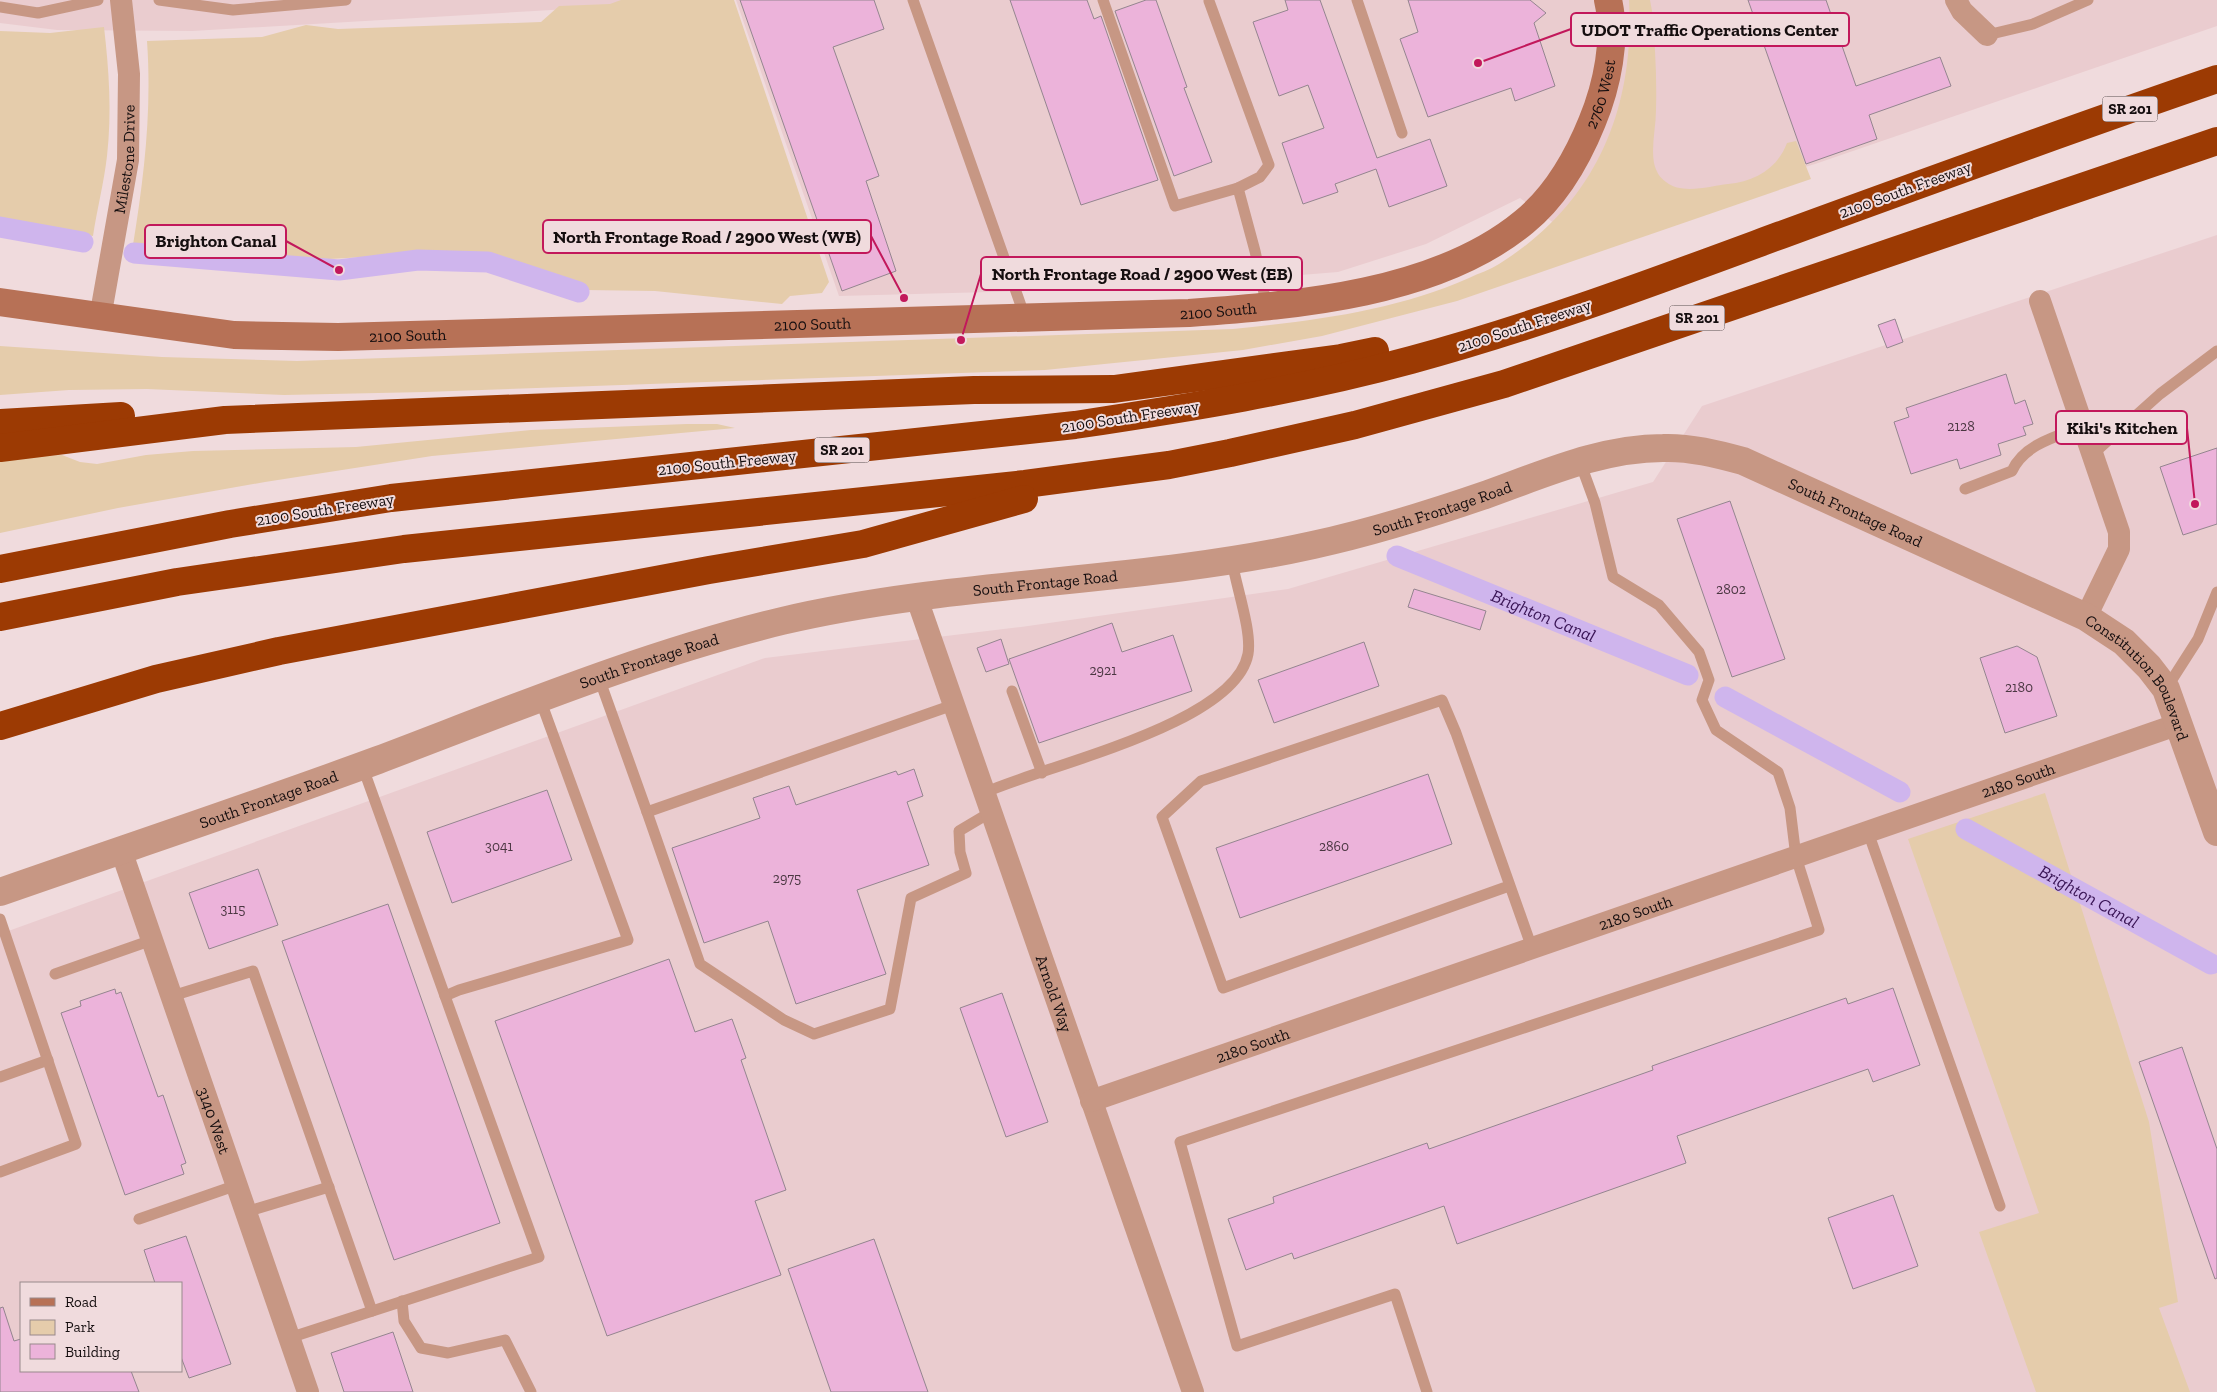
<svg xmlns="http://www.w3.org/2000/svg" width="2217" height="1392" font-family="'Zilla Slab',serif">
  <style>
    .built { fill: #eacccf; fill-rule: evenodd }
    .green { fill: #e5ccab }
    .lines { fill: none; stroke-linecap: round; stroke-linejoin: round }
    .canal { stroke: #cfb5ed; stroke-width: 21 }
    .building { fill: #ecb3da; stroke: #94858f }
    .service { stroke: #c79784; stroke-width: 11 }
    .minor { stroke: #c79784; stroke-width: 22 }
    .tertiary { stroke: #c79784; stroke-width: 28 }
    .secondary { stroke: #b77156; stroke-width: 28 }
    .motorway { stroke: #9c3a03; stroke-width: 28 }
    .labels { text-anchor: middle; stroke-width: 4; stroke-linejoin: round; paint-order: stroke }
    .number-label { font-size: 14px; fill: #4b3742 }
    .shield { fill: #f0dbdd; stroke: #574c4d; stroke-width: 1 }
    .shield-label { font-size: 15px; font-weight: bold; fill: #150e0f }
    .street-label { font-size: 16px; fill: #150e0f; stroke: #f0dbdd }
    .water-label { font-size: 18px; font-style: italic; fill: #391455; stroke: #f0dbdd }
    .leader { fill: none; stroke: #c2185b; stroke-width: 2 }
    .callout-dot { fill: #c2185b; stroke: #f0dbdd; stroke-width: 2 }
    .callout { fill: #f0dbdd; stroke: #c2185b; stroke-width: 2 }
    .callout-label { font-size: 18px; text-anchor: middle; font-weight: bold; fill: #150e0f }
  </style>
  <rect width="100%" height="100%" fill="#f0dbdd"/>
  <g class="built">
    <path d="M0,0H626L604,7L192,31L57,30L0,23Z"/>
    <path d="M736,0H2217V26L1815,164L1574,238L1520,198L1426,244L1338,272L1139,288L839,296Z"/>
    <path d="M2217,235V1392H0V934L765,658L1021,627L1288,589L1653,482L1702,406ZM21,1283H181V1371H21Z"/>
  </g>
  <g class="green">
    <path d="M621,0H734L829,282L822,293L790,296L782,304L655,291L585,290L498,257L451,252L329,259L152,249L133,245C144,177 152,111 147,41L262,37L306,25L338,29L541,22L559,6L610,4Z"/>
    <path d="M1629,0H1650L1652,11C1655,44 1657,77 1656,110C1656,127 1651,146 1654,163C1656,171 1659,177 1666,182C1682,195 1710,186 1728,184C1755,181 1777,169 1787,143L1796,141L1811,179L1457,301L1322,336L1243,350L1045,370L904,375L425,392L284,395L147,389L69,390L0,395V346L162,357L297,361L1233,329C1312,321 1395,311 1469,278C1479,273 1490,270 1499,264C1595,204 1635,110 1629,0Z"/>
    <path d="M104,27C109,70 112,113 107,156C104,183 97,209 93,236L0,219V31L50,33Z"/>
    <path d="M687,424H717L735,428L432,456L265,482L118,508L0,533V461L36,456L62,455L80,462L97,464L146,455L193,451L356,447L531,430Z"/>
    <path d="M2045,793L2149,1122L2178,1302L2159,1308L2190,1392H2036L1979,1232L2039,1213L1908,839Z"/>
  </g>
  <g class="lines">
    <g class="canal">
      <path d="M0,227L83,242"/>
      <path d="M134,253L339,270L418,260L488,262L579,292"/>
      <path id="s1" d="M1397,556L1688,675"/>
      <path d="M1725,697L1900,792"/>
      <path id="s2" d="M1966,829L2211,964"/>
    </g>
  </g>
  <g class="building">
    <path d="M740,0H874L884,29L833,47L879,176L866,181L896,271L842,291Z"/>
    <path d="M1010,0H1087L1094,19L1101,16L1158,180L1081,205Z"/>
    <path d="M1146,0H1156L1187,87L1184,88L1212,162L1174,176L1115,11Z"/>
    <path d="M1285,0H1320L1377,158L1430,139L1447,186L1389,207L1376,169L1335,184L1338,192L1303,204L1282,143L1324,128L1308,85L1279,96L1253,22L1288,10Z"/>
    <path d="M1408,0H1530L1546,13L1534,23L1555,86L1515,101L1511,88L1428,117L1400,39L1418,32Z"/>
    <path d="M1748,0H1826L1856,86L1940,57L1951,86L1869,115L1877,139L1806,164Z"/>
    <path d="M1895,319L1903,342L1887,348L1878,325Z"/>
    <path d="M2006,374L2015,404L2025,400L2033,424L2023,427L2026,435L1998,444L2001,455L1960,469L1957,459L1911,474L1894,422L1909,417L1906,408Z"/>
    <path d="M2217,448V524L2183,535L2160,467Z"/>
    <path d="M1730,501L1785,659L1732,677L1677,519Z"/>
    <path d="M1414,589L1486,611L1480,630L1408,607Z"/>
    <path d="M1112,623L1122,652L1173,635L1192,691L1039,743L1009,659Z"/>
    <path d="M1001,639L1009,664L986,672L977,648Z"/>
    <path d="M1364,642L1379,686L1274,723L1258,680Z"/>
    <path d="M2017,646L2037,657L2057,716L2005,733L1980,658Z"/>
    <path d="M914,769L923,796L907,802L929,865L857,890L886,974L796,1004L768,921L704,943L672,848L760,818L753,798L789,786L796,805L896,771L898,775Z"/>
    <path d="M1428,774L1452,844L1240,918L1216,848Z"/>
    <path d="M547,790L572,860L452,903L427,832Z"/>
    <path d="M258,869L278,925L209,949L189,893Z"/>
    <path d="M388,904L500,1223L394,1260L282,941Z"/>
    <path d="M669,959L695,1032L732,1019L746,1058L741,1060L786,1190L755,1201L781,1275L607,1336L495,1021Z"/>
    <path d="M1893,988L1920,1065L1873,1082L1868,1069L1677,1136L1686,1163L1457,1244L1444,1206L1294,1259L1292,1253L1246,1270L1228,1219L1274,1203L1273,1197L1427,1143L1429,1149L1653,1070L1652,1066L1846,998L1848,1004Z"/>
    <path d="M115,989L116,994L121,992L158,1097L163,1095L186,1163L181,1165L184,1174L125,1195L61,1013L81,1006L80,1001Z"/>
    <path d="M1002,993L1048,1122L1006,1137L960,1008Z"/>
    <path d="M2182,1047L2217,1149V1278L2215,1279L2139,1062Z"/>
    <path d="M1893,1195L1918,1266L1853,1289L1828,1218Z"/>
    <path d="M186,1236L231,1364L189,1378L181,1357V1283H155L144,1250Z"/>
    <path d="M874,1239L928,1392H831L788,1269Z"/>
    <path d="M3,1307L14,1341L21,1339V1371H131L139,1392H0V1308Z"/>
    <path d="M393,1332L413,1392H344L331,1353Z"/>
  </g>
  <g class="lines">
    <g class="service">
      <path d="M159,0L233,10L346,0"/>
      <path d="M913,0L1025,317"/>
      <path d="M1103,0L1175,206L1238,188L1255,251L1267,307"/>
      <path d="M1357,0L1402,133"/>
      <path d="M1209,1L1269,165L1260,177L1238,188"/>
      <path d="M0,7L38,13L98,0"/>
      <path d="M1987,35L2033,24L2088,0"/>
      <path d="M2093,454L2160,394L2217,351"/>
      <path d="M1965,489L2012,471C2024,444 2058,436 2084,426"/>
      <path d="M599,678L647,812L953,705"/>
      <path d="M2166,689L2198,639L2217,592"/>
      <path d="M1012,691L1042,773"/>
      <path d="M362,765L445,996L459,990L628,940L540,699"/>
      <path d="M984,793C1042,766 1235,725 1248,654C1252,631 1236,586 1232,561"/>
      <path d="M647,812L700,964L784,1020L814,1034L890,1009L911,898L966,873L960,852L959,831L991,812"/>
      <path d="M1868,832L2000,1206"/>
      <path d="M1509,886L1223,988L1162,817L1201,781L1442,700L1456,733L1532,948"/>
      <path d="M0,919L76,1144L0,1172"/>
      <path d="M55,974L152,940"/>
      <path d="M172,996L253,971L372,1311"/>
      <path d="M0,1077L48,1060"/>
      <path d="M246,1212L329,1187"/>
      <path d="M139,1219L237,1185"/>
      <path d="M402,1301L404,1321L421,1348L448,1353L505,1340L531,1392"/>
      <path d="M289,1338L539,1257L445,996"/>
      <path d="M1427,1392L1395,1294L1237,1346L1180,1142L1819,930L1796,857L1790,808L1778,772L1716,730L1702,700L1709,680L1699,652L1659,605L1613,577L1595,503L1580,462"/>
    </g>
    <g class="minor">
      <path d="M1956,0L1962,11L1987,35"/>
      <path d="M2040,301L2119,532V549L2086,617"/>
      <path id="s3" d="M100,318L128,160L129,74L121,0"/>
      <path id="s4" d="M916,596L1193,1392"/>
      <path id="s5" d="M121,850L308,1392"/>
      <path id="s6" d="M1091,1101L2179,724"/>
    </g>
    <path class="tertiary" id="s7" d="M0,892C126,848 253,806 378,760C510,710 645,654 782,621C957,580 1138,584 1313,545C1373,532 1430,514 1488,494C1544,474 1602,448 1663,448C1690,447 1717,454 1743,461L2086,617L2124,642L2149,667L2166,689L2217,832"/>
    <path class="secondary" id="s8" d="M0,302L234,335L338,337L1189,313C1298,305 1437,294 1524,222C1556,196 1577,159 1592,122C1607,86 1617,39 1608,0"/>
    <g class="motorway">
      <path d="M0,423L121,416"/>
      <path d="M0,448L225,420L974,390L1114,389L1341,358L1375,351"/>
      <path d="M0,569L230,524L391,498L1075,425C1188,408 1301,390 1411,360C1537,326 1659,280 1781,235C1926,182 2071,129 2217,79"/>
      <path d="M0,617L177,582L404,549L1025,484L1169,465L1230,453L1355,425L1504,384L2217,141"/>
      <path d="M0,726L156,679L279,651L709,570L863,544L1024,499"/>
    </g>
  </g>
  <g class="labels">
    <g class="number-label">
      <text x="1961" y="431">2128</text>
      <text x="1731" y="594">2802</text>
      <text x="1103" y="675">2921</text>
      <text x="2019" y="692">2180</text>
      <text x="499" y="851">3041</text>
      <text x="1334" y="851">2860</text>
      <text x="787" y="883">2975</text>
      <text x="233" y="914">3115</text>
    </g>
    <g class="shield">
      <rect x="2102.5" y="96.5" width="55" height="25" rx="4"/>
      <rect x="1669.5" y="305.5" width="55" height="25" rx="4"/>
      <rect x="814.5" y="437.5" width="55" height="25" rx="4"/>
    </g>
    <g class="shield-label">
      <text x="2130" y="114">SR 201</text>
      <text x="1697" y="323">SR 201</text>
      <text x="842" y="455">SR 201</text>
    </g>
    <g class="street-label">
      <text dy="6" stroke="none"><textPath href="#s8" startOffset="1696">2760 West</textPath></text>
      <text dy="6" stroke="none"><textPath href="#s3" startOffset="161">Milestone Drive</textPath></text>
      <text transform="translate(1905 189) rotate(-20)" y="6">2100 South Freeway</text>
      <text dy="6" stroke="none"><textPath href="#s8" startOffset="1221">2100 South</textPath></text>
      <text dy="6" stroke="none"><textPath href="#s8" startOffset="815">2100 South</textPath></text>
      <text transform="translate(1524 325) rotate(-18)" y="6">2100 South Freeway</text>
      <text dy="6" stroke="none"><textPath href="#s8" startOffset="410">2100 South</textPath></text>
      <text transform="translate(1130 416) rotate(-9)" y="6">2100 South Freeway</text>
      <text transform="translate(727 462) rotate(-6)" y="6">2100 South Freeway</text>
      <text dy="6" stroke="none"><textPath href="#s7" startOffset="1499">South Frontage Road</textPath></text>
      <text transform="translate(325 509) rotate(-9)" y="6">2100 South Freeway</text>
      <text dy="6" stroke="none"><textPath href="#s7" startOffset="1934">South Frontage Road</textPath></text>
      <text dy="6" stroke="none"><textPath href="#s7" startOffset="1094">South Frontage Road</textPath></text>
      <text dy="6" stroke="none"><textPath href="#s7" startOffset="689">South Frontage Road</textPath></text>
      <text dy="6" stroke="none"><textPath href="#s7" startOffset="2269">Constitution Boulevard</textPath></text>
      <text dy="6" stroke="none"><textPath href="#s6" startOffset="981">2180 South</textPath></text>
      <text dy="6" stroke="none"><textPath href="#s7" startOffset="284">South Frontage Road</textPath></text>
      <text dy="6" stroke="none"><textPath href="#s6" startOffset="576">2180 South</textPath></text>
      <text dy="6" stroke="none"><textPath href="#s4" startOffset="421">Arnold Way</textPath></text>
      <text dy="6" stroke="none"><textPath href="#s6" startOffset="171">2180 South</textPath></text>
      <text dy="6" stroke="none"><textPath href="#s5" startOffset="286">3140 West</textPath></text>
    </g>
    <g class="water-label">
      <text dy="6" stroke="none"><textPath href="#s1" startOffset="158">Brighton Canal</textPath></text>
      <text dy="6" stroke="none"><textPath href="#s2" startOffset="140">Brighton Canal</textPath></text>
    </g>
  </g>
  <path class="leader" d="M1478 63L1571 29M904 298L871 236M339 270L286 241M961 340L981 274M2195 504L2187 428"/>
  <g class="callout-dot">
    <circle cx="1478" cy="63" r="5"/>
    <circle cx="904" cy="298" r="5"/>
    <circle cx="339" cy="270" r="5"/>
    <circle cx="961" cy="340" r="5"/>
    <circle cx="2195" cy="504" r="5"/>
  </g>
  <g class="callout">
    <rect x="1571" y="13" width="278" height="33" rx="5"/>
    <rect x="543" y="220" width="328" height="33" rx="5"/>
    <rect x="145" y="225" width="141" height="33" rx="5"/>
    <rect x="981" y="257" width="321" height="33" rx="5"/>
    <rect x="2056" y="411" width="131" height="33" rx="5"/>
  </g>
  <g class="callout-label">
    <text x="1710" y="36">UDOT Traffic Operations Center</text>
    <text x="707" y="243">North Frontage Road / 2900 West (WB)</text>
    <text x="216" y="247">Brighton Canal</text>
    <text x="1142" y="280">North Frontage Road / 2900 West (EB)</text>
    <text x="2122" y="434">Kiki's Kitchen</text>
  </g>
  <rect x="20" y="1282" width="162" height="90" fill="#f0dbdd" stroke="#98898b"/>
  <rect x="30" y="1298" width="25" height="8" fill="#b77156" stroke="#98898b"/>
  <text x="65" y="1307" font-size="15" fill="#150e0f">Road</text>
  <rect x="30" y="1320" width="25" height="15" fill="#e5ccab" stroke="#98898b"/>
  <text x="65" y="1332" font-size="15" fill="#150e0f">Park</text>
  <rect x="30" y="1344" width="25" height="15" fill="#ecb3da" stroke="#98898b"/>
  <text x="65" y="1357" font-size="15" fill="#150e0f">Building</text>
</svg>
